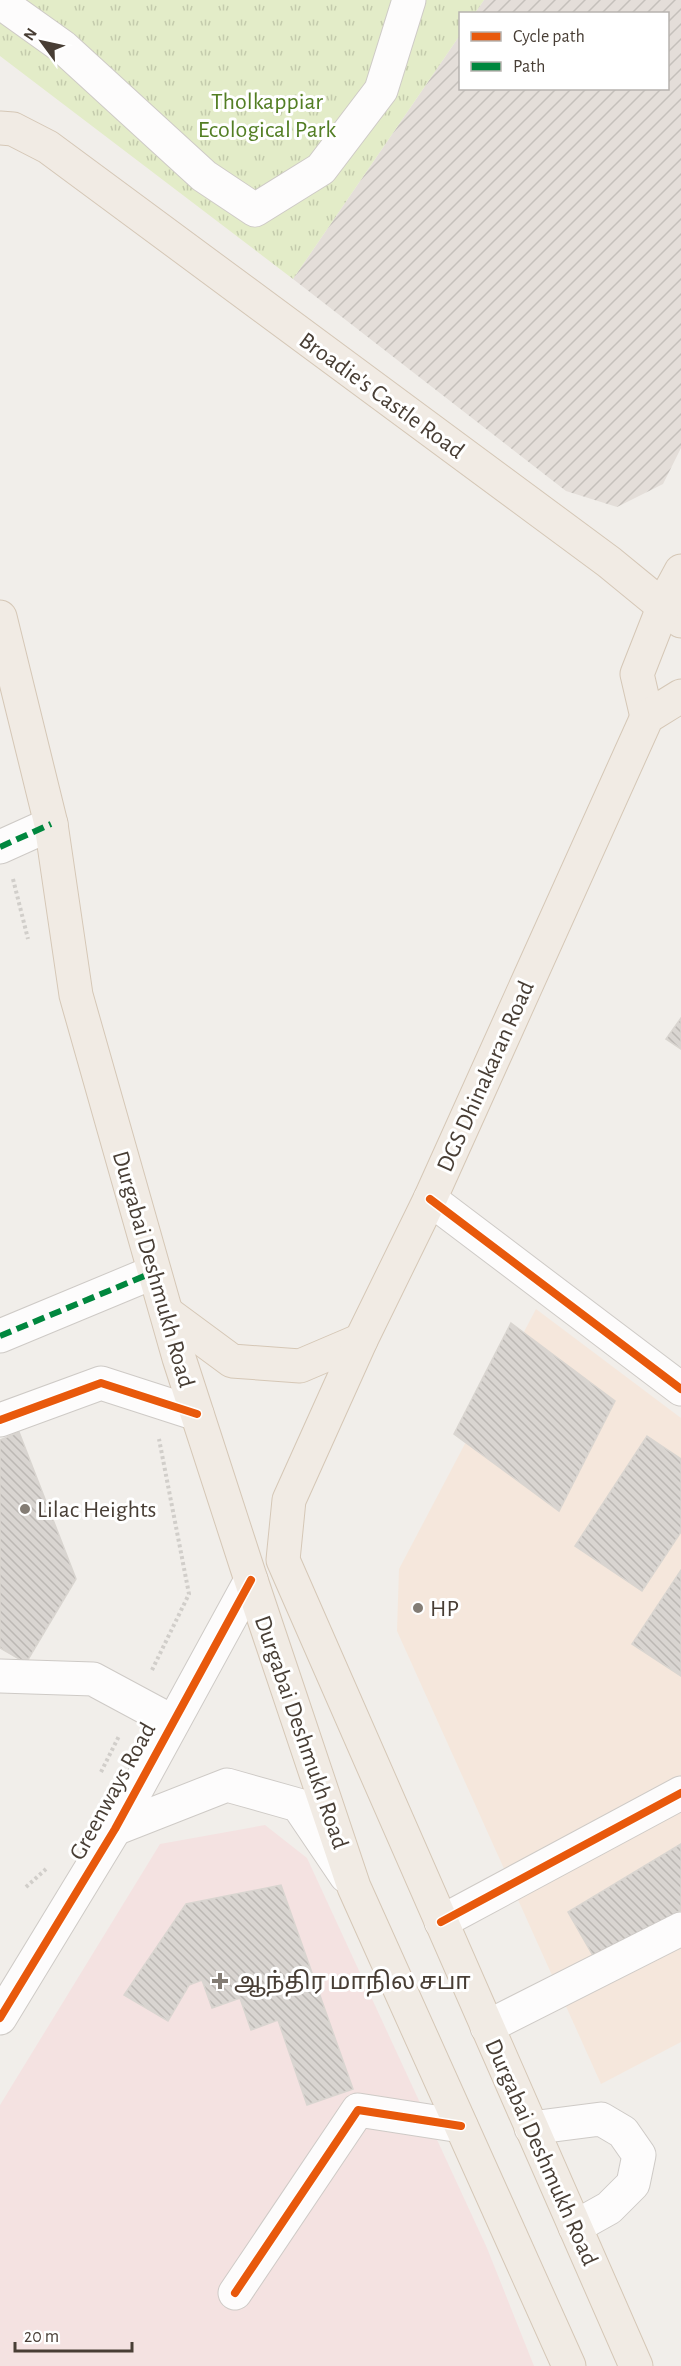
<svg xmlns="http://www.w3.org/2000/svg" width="681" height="2366" font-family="'Alegreya Sans','Noto Sans Tamil',sans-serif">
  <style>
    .commercial { fill: #f5e7dc }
    .industrial { fill: url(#industrial-furrows) }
    .medical { fill: #f4e2e1 }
    .park { fill: url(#park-tufts) }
    .building { fill: url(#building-back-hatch); stroke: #d9d5d0; stroke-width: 1.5 }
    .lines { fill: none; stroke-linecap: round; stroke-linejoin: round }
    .minor-casing { stroke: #cecac6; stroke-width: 35 }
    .major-casing { stroke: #d5c7b6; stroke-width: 35 }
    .path { stroke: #d1ceca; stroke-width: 4; stroke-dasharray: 3 3; stroke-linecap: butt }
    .minor { stroke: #fdfcfc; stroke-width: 33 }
    .major { stroke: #f1ebe4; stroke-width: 33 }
    .quiet { stroke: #00873e; stroke-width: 6; stroke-dasharray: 12 6; stroke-linecap: butt }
    .cycleway-casing { stroke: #fff; stroke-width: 11 }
    .cycleway { stroke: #e8590c; stroke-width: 8 }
    .poi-dot { fill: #837c74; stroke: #fff; stroke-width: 2 }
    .labels { text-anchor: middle; stroke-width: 6; stroke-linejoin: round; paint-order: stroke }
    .park-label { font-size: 24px; fill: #537e24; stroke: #fff }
    .street-label { font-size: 24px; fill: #483e35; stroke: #fff }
    .poi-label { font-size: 24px; fill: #483e35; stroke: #fff; text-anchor: start }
  </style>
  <defs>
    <pattern id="industrial-furrows" width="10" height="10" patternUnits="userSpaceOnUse" patternTransform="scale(1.5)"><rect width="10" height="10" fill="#e4ded9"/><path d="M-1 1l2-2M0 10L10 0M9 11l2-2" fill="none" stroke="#c5c0bb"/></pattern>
    <pattern id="park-tufts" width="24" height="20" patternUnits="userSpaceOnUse" patternTransform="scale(1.5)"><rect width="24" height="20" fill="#e3ecc8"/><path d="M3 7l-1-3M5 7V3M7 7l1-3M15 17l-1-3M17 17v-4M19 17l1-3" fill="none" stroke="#c4cbac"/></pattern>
    <pattern id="building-back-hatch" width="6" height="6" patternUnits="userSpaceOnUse" patternTransform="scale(1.5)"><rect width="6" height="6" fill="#d9d5d1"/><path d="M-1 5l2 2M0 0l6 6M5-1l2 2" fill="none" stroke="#bcb8b4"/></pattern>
  </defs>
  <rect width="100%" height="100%" fill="#f1eeea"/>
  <path class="commercial" d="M536,1309L681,1418V2042L601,2084L397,1631L399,1569Z"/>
  <path class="industrial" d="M484,0H681V448L663,484L617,507L566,491L293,279L460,35V88H668V14L475,13Z"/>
  <path class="medical" d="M265,1825L307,1858L487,2248L534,2366H0V2105L160,1844Z"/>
  <path class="park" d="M0,0H484L475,13L460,14V35L293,279L0,56Z"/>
  <g class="building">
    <path d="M681,1018V1049L666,1039Z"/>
    <path d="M511,1323L615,1401L559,1511L454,1434Z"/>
    <path d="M19,1432L76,1579L26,1663L0,1648V1440Z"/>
    <path d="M647,1436L681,1459V1532L642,1591L575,1546Z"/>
    <path d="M681,1570V1676L632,1644Z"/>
    <path d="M681,1844V1910L596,1961L568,1912Z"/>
    <path d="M281,1885L353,2089L307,2105L278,2020L251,2030L240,1998L212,2008L202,1980L189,1985L168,2021L124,1995L186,1904Z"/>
  </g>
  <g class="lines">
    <g class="minor-casing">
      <g id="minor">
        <path d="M0,2L63,47L204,176L255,210L321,169L381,90L409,0"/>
        <path d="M0,847L51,824"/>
        <path d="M430,1199L681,1389"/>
        <path d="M0,1336L154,1272"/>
        <path d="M0,1420L101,1383L197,1414"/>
        <path d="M0,1676L93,1679L173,1722"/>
        <path d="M115,1829L227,1785L298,1805L346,1876"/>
        <path d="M441,1922L681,1793"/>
        <path d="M0,2018L115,1829L251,1580"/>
        <path d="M487,2027L681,1929"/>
        <path d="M531,2128L601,2119L623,2132L639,2155L633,2184L609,2208L575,2227"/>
        <path d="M235,2293L358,2110L461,2126"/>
      </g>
    </g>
    <g class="major-casing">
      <g id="major">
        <path d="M0,128L13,129L48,147L609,562L681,621"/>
        <path d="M0,617L51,824L76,995L179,1358L251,1580L354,1887L569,2366"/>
        <path d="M647,717L637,674L668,595L681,571"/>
        <path d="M167,1313L232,1361L300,1366L361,1340"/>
        <path d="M636,2366L283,1560L289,1500L361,1340L430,1199L647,717L681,696"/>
      </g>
    </g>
    <g class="path">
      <path d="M13,879L28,939"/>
      <path d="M152,1670L189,1594L159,1439"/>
      <path d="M101,1772L119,1736"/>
      <path d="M26,1887L46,1869"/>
    </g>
    <use href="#minor" class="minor"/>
    <use href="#major" class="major"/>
    <g class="quiet">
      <path d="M0,847L51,824"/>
      <path d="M0,1336L154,1272"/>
    </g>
    <g class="cycleway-casing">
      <g id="cycleway">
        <path d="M430,1199L681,1389"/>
        <path d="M0,1420L101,1383L197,1414"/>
        <path d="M441,1922L681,1793"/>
        <path d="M0,2018L115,1829L251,1580"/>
        <path d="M235,2293L358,2110L461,2126"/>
      </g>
    </g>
    <use href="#cycleway" class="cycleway"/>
  </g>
  <g class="poi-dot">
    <circle cx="25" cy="1509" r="6"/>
    <circle cx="418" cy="1608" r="6"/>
    <path d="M217 1972h6v6h6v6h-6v6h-6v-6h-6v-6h6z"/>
  </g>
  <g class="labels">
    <g class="park-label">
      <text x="267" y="109">Tholkappiar<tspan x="267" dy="28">Ecological Park</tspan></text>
    </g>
    <g class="street-label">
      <text transform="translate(382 395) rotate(36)" y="8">Broadie's Castle Road</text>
      <text transform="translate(485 1076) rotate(-66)" y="8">DGS Dhinakaran Road</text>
      <text transform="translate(154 1269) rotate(74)" y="8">Durgabai Deshmukh Road</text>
      <text transform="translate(302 1732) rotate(71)" y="8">Durgabai Deshmukh Road</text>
      <text transform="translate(112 1791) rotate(-61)" y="8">Greenways Road</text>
      <text transform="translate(542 2152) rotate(66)" y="8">Durgabai Deshmukh Road</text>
    </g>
    <g class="poi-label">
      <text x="37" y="1517">Lilac Heights</text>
      <text x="430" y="1616">HP</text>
      <text x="234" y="1989">ஆந்திர மாநில சபா</text>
    </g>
  </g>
  <rect x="459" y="12" width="210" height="78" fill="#ffffff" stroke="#b6b2ae" stroke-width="1.5"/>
  <rect x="471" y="32" width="30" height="9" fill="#e8590c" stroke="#b6b2ae" stroke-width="1.5"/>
  <text x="513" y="42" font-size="18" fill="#483e35">Cycle path</text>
  <rect x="471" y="62" width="30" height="9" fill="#00873e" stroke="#b6b2ae" stroke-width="1.5"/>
  <text x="513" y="72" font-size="18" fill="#483e35">Path</text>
  <g transform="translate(42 42) rotate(303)" stroke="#ffffff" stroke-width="4.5" paint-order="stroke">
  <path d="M0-4.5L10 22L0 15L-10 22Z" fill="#483e35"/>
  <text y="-9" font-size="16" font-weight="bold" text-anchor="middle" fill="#483e35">N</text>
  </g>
  <path d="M15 2342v9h117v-9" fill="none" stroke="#483e35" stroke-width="3"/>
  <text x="24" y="2342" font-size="18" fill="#483e35" stroke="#ffffff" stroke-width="4.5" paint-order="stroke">20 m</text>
</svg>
